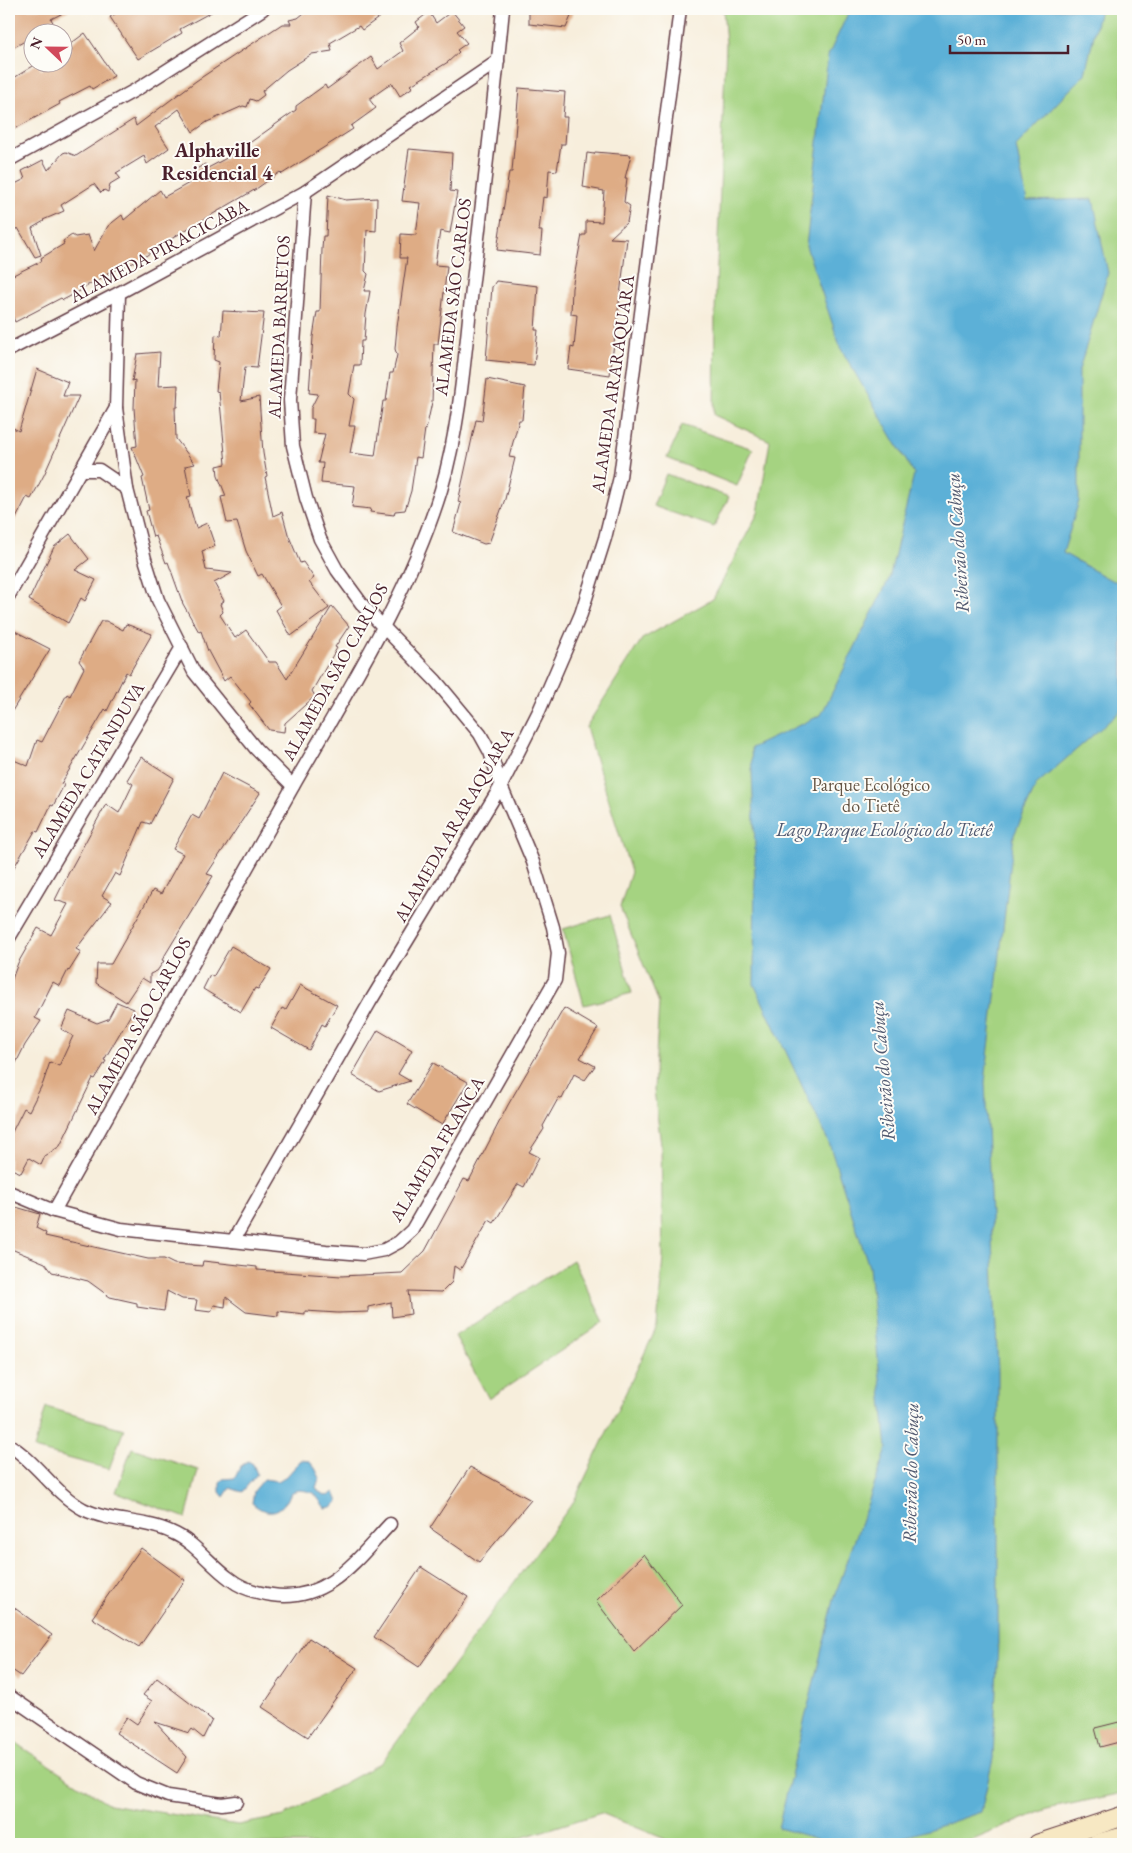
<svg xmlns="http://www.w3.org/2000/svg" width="1132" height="1853" font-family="'EB Garamond',serif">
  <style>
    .green { fill: #a5d381; stroke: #787956 }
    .water { fill: #5bb0d7; stroke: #526881 }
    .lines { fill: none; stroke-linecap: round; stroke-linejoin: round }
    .stream { stroke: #5bb0d7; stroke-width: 4.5 }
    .building { fill: #deac85 }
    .street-casing { stroke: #643e46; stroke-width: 15 }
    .secondary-casing { stroke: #643e46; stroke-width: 21 }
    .street { stroke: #fff; stroke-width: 12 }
    .secondary { stroke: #f7e8c3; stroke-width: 19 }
    .labels { text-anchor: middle; stroke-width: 4; stroke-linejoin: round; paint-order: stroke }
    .street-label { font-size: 18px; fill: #4a1f2b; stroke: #fdfcf7 }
    .park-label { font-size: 18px; fill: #655545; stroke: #fdfcf7 }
    .water-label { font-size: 19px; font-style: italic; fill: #515970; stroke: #fdfcf7 }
    .quarter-label { font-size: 20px; font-weight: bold; fill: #4a1f2b; stroke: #fdfcf7 }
  </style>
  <rect width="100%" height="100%" fill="#fdfcf7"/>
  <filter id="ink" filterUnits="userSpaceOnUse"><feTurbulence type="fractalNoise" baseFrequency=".02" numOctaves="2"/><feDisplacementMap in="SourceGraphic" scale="10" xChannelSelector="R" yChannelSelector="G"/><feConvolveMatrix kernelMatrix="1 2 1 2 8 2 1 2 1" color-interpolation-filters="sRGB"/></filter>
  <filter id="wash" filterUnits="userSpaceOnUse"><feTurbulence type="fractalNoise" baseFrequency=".0096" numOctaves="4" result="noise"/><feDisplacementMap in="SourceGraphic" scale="20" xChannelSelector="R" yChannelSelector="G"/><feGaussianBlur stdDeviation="1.12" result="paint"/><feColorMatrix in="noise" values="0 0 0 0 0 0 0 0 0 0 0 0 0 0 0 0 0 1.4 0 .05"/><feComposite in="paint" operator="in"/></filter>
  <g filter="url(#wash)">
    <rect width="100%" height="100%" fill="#f7eedc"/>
    <g class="green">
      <path d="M723,9H1123V1793L1047,1809L963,1844H669L665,1839L601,1813L514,1840L508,1844H9V1739L109,1804L238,1825L284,1816L382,1762L574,1501L657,1327L663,1258L661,1145L654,1090L659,1003L620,907L631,872L586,727L642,639L713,599L758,513L770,441L714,415L715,313L726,43Z"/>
      <path d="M682,425L753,449L737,486L667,458Z"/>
      <path d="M666,474L729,497L714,527L653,506Z"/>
      <path d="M610,915L632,993L584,1005L563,929Z"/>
      <path d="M573,1260L604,1322L489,1399L455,1336Z"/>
      <path d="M46,1407L124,1429L109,1469L34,1449Z"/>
      <path d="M132,1448L198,1470L186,1518L116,1492Z"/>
    </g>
    <g class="water">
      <path d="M850,9H1100L1085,74L1016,146L1027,201L1093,199L1108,273L1079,370V501L1063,553L1109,579L1123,584V709L1037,784L1014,835L985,1082L998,1372V1642L993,1759L981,1812C944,1824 880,1850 842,1844C821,1841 799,1833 778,1828L835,1596L887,1449L869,1267L829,1143L754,984L755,847L751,748L821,715L889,579L914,474L841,349L806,246L828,56Z"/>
      <path d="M301,1460L309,1461L315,1468L320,1478L316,1487L319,1492L328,1496L334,1492L338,1502L332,1507L325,1508L314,1493C307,1491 298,1488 291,1493C289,1495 288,1501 285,1503C275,1516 262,1512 252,1503L254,1491L264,1479L278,1481L288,1475Z"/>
      <path d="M248,1461L253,1464L257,1474L242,1492L230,1488L224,1497L220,1492V1482L223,1479L235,1478L240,1467Z"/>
    </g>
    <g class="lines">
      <path class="stream" d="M897,1833V1844"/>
    </g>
    <g id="blocks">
      <g class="building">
        <path d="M9,9H71L51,19L54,24L39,32H32V37L9,50Z"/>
        <path d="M123,9H217L180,29L182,33L138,59L110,17Z"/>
        <path d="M309,9H375L381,16L362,30L359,26L330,43L332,51L312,54L287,70L262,91L264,95L256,101L250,99L247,107L243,106L207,122L193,132L179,109L155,127L169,148L147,164L144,156L116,173L120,178L110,184L108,192L104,190L101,193L94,184L61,205L64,211L43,220L44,221L32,228L41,255L35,257L18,228L9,233V187L25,179L22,171L43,160L48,170L63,153L66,152L76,156L134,119L136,126L196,81L282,24H291L289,20L298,18Z"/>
        <path d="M529,9H574L566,28L529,24Z"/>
        <path d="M452,11L464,26L457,31L467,43L457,50L459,52L448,62L411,85L413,87L400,96L392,83L369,99L376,108L351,126L353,129L282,174L280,172L256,189L182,232L138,261L107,273L109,276L81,288L82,290L63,300L61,298L15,322L9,309V277L42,261L41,258L64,244L63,241L72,235L75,237L88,235L94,251L108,226L122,215L124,220L160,190L164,197L191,182L186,175L205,164L208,168L234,154L296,110V106L325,85L327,89L371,57L378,69L403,51L399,43L419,27L416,22L429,12L436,23Z"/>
        <path d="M85,33L114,76L92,89L90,86L59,102L60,104L9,132V81L38,63L41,70L52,62H62V56L72,50L69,45Z"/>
        <path d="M519,88L565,92L563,117H567L565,144H561L557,171L549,170L547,198L543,197L539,231H542L540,255L497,250L509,172H512Z"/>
        <path d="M409,149L452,153L450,191L457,192L450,233L440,231L435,265L447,266L438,344H434L432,402L426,430L425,429L421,458L416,457L411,491L405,510L395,511L394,515L370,512L371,509L352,507L355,486L321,483L323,463H318L325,434L313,433L314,419H311V408L318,394L309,393L313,337L317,312H320L322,249L323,236H326L328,195L346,200L377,198L376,231L367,230L365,271L368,274L364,291H370L366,314L364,341H361L360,365H354L349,394L354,399L349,426H355L350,453L375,456L383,401H386L390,373H393L397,355L395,349L397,327L407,258H400L401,234L416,235L420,203L402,201Z"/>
        <path d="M595,152L631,155L625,178H627L624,202L630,206L627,222L610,238L627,239L610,375L568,369L571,347L574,348L577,315L571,314L572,288L582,235H586V221L602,222L604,191L583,187L587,153L594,154Z"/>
        <path d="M496,281L538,286L535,330H538L534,365L486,360L492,287Z"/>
        <path d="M223,311L264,313L257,368L245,367L241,401L259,397L263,453L267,476L265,477L273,516L282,512L288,534L300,563L303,562L314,578L309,582L329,608L291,636L276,610L281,606L262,574L258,576L246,551L237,522L227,523L221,497L226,496L218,476L217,466L226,464L219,392L216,391L219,362L214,360L215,335L221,336Z"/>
        <path d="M160,352L158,386L178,385L177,407H175L176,439L195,464L185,466L191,496L187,497L196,528L207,523L215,546L202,551L206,570L232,573L214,583L224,601L220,604L223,612L220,615L235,638L246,630L269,662H276L287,679L332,606L349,626L335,647L337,648L312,691L315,696L285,723L284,732L269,730L249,704L251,702L230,676L224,681L208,651L201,631L199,632L183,604L168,562L166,563L156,536L153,537L146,511L149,510L142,478L144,477L132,447L137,446L134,408L135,380L132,381L137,354Z"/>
        <path d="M37,369L68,382L63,396H79L44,475L31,499L27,497L9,532V426L19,431Z"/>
        <path d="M487,379L525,387L522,420H519L509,457L515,458L505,499L489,543L484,544L453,532L461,503L458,502L476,420L482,421Z"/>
        <path d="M70,534L89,559L75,570L96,580L85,601L81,598L68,623L29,600L54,547Z"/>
        <path d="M101,621H106L123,630L126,624L152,634L129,674L126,672L107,711L105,709L61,784L64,785L53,806L51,805L38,832L35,831L9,876V758L28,766L37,740L42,742L67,694L70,696L84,668L79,661Z"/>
        <path d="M9,628L50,649L9,716Z"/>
        <path d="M141,757L174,778L150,824L143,822L120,876L115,873L102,896L112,902L76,949L81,952L69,971L68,970L60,986L53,982L35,1018L41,1021L25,1045L9,1077V987L18,963L38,928L51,935L68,904L55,900L68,874L106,804L119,813L133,784L127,780Z"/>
        <path d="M222,773L260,793L207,874L213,876L162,960L164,961L157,971L150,974V983L142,978L126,1002L96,983L97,964H111L153,890L161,894L183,854L173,849L192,815L199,819Z"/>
        <path d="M231,946L271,969L258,989L255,988L241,1012L203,989L210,975L213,977Z"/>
        <path d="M300,985L337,1005L325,1026L322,1024L309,1050L271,1028L282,1008L286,1010Z"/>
        <path d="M117,1002L134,1009L104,1060L106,1061L95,1079L93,1078L60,1146L45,1156L41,1165L29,1158L21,1173L9,1168V1138L24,1108L29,1111L43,1083L50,1062L59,1066L73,1036L61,1029L69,1011L97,1023L108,1019Z"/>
        <path d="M564,1008L598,1028L580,1058L595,1066L585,1080L574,1074L562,1099L559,1097L543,1126L544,1129L529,1152L539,1157L524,1187L518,1184L494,1223L489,1220L460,1270L454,1266L452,1282L442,1292L408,1291L411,1314L392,1317L391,1302L368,1307V1312L338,1313L305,1311V1314L278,1311V1316L246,1312L226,1297L225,1307L214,1305L211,1312L195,1310L197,1300L182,1299L167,1291L164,1311L137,1307V1303L110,1297L88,1281L52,1272L45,1263L9,1248V1205L40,1214L36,1228L46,1233L45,1236L148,1259H164L174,1264L202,1266L203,1261L257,1267V1270L341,1276L402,1273L425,1251L464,1179L469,1181L508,1105Z"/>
        <path d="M378,1030L412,1050L398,1074L410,1081L379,1091L352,1075Z"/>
        <path d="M433,1063L468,1082L442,1125L407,1104Z"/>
        <path d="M470,1467L531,1500L479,1562L430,1528Z"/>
        <path d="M141,1548L185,1580L139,1647L92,1618Z"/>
        <path d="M644,1554L682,1605L634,1651L596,1601Z"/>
        <path d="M421,1567L468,1597L419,1667L374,1637Z"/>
        <path d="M9,1604L52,1635L21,1676L9,1668Z"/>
        <path d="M309,1638L357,1668L308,1737L262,1707Z"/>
        <path d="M157,1678L212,1720L203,1738L192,1729L189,1733L155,1722L187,1757L177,1773L116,1733L127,1717L137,1724L152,1701L143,1695Z"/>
        <path d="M1123,1721V1741L1100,1747L1095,1728Z"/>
      </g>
    </g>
  </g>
  <g filter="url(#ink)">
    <use href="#blocks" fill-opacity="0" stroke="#643e46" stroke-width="1"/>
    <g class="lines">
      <g class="street-casing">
        <g id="street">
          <path d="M9,160L139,88L263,9"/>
          <path d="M119,293L116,408L127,489L145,559L158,600L194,672L256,749L293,786"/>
          <path d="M9,350L119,293L305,192L498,61"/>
          <path d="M80,470H99L127,489"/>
          <path d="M9,595L116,408"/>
          <path d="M9,938L182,647"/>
          <path d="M9,1192L54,1211L121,1229L326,1251L363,1254L384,1250L399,1242L412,1230L555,980L558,953L553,927L533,862L501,786L490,752L480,734L436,681L364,607L337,570L320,539L306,498L293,446L290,400L305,192"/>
          <path d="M54,1211C134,1070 212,928 292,788C347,691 408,597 441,490C460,426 465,355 472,289C483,196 494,102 503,9"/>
          <path d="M233,1241L370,1002L501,786L539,711L581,614L605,538L620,477L680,9"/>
          <path d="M9,1445C37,1462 54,1493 83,1509C111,1523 144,1519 171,1532C195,1542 209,1564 230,1579C241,1588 258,1593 272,1595C327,1603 356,1560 390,1524"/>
          <path d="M9,1696L136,1783L168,1796L222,1804L236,1802"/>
        </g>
      </g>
      <g class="secondary-casing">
        <g id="secondary">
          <path d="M1038,1844L1123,1816"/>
          <path d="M1097,1844L1123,1837"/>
        </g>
      </g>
      <use href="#street" class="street"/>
      <use href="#secondary" class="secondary"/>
    </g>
  </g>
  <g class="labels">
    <g class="street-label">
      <text transform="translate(159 251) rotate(-28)" y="6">ALAMEDA PIRACICABA</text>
      <text transform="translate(453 297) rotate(-83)" y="6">ALAMEDA SÃO CARLOS</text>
      <text transform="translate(279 327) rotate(-87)" y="6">ALAMEDA BARRETOS</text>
      <text transform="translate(613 384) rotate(-82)" y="6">ALAMEDA ARARAQUARA</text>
      <text transform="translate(335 672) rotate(-61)" y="6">ALAMEDA SÃO CARLOS</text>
      <text transform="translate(88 770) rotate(-59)" y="6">ALAMEDA CATANDUVA</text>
      <text transform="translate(454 825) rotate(-60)" y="6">ALAMEDA ARARAQUARA</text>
      <text transform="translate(138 1026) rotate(-61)" y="6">ALAMEDA SÃO CARLOS</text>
      <text transform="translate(437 1149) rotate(-59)" y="6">ALAMEDA FRANCA</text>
    </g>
    <g class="park-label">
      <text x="871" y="791">Parque Ecológico<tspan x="871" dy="21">do Tietê</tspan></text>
    </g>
    <g class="water-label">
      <text transform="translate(957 543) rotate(-94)" y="7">Ribeirão do Cabuçu</text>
      <text x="884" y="836">Lago Parque Ecológico do Tietê</text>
      <text transform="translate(882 1071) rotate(-95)" y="7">Ribeirão do Cabuçu</text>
      <text transform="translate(910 1473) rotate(-89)" y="7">Ribeirão do Cabuçu</text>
    </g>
    <g class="quarter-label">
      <text x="217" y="157">Alphaville<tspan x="217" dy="23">Residencial 4</tspan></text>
    </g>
  </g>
  <rect width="1132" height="1853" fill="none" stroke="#fdfcf7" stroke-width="30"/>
  <g transform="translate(48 48) rotate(292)"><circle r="24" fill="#fdfcf7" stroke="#b5a4a5"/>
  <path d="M0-4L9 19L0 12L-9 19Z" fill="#d1495b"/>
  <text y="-8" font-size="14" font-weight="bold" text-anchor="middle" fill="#4a1f2b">N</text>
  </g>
  <path d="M950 45v8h118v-8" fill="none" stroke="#4a1f2b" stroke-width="2.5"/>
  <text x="957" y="45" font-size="15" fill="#4a1f2b" stroke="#fdfcf7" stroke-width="4" paint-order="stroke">50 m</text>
</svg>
